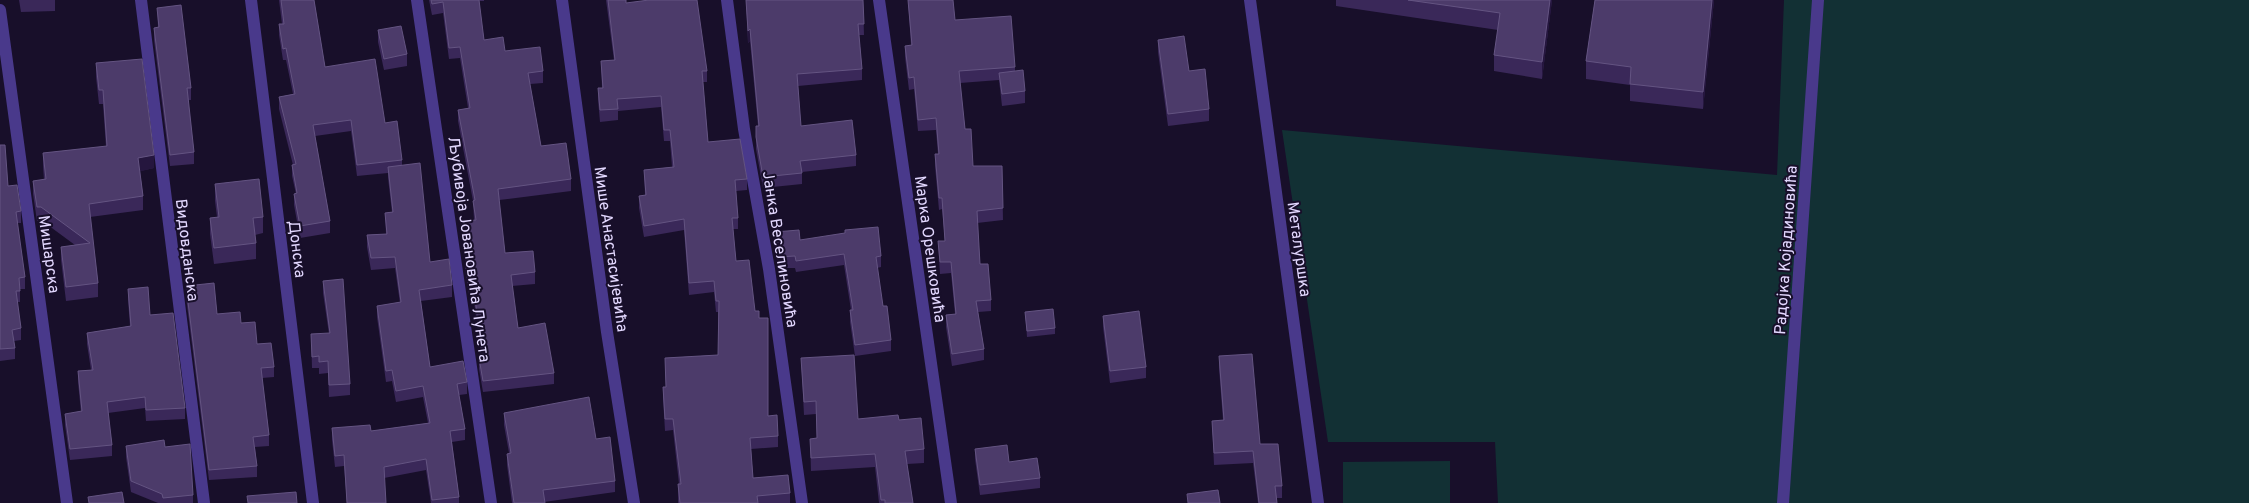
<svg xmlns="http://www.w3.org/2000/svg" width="2249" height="503" font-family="Overpass,sans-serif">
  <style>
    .green { fill: #123034 }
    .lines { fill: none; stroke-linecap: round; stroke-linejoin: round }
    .street { stroke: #49398b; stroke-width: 12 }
    .wall { fill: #3a2859 }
    .shaded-wall { fill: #25163e }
    .building { fill: #4c3b6a; stroke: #645482 }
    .labels { text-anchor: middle; stroke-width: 4; stroke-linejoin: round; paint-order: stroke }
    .street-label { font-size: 16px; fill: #e3d8ff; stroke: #180f2a }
  </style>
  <rect width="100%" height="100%" fill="#180f2a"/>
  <g class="green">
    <path d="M1784,0H2249V503H1498L1495,442H1328L1282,130L1777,175Z"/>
    <path d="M1450,461V503H1343V462Z"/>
  </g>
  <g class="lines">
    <g class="street">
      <path d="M141,0L204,503"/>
      <path d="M251,0L313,503"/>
      <path d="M417,0L491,503"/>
      <path d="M562,0L607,332L634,503"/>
      <path d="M727,0L744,129L769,269L802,503"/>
      <path d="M879,0L951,503"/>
      <path d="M1250,0L1318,503"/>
      <path d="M0,10L67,503"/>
      <path d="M1783,503L1818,0"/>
    </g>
  </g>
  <g class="wall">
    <path d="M19,0H55V11L21,12Z"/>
    <path d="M279,0H314L325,67L385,123L402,160V165L430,262L452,285V297L421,301L430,367L467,382V394L459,395L465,429V440L452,442L459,497V503H431L426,470L384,478L386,503H347L344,466L335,467L332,440V428L371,431L428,423L423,397L396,402L392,381L386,382L377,317V306L400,303L395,268L371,270L367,247V235L386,234L385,213L392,212L388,178V173L357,176L351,131L315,136L330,221V233L300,238L294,205V194H296L292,176V165H293L279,109V97L293,94L286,60H283L279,35V24H282Z"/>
    <path d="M429,0H484V1H479L484,40L543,71V83L530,84L541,146L571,179V191L499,200L505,253L535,272V284L512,286L518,328L554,373V384L483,392L479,369V358L481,355L473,294L469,295L465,269V257H469L466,232V221L474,220L473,201L458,121V110L468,108L460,58L449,59L443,13L432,15Z"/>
    <path d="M606,0H626V3L707,71V82H703L708,142L747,179V190L736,191L738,218V229H733L736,261L755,311L759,318L768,416L778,436V447L751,449L753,478L790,493V503H678V484H679L673,430L665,431L663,398V387H666L665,358L718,355V312H716L714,292L689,295L684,230L644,237L639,208V196L645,195L644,170L672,167L670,141H664L661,107L618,111V120L600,122L598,100V88H602L601,61L614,60Z"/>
    <path d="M746,0H863L864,35H859L862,69V80L798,86L801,126L856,155V166L802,172V184L763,188L756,149V126H758L750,41L748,43Z"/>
    <path d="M908,0H953L955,20L1015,67V71L1025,91V103L1002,106L999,80L960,83L965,129L973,166H1002L1003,220L977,223L980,264L991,300V311L978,312L984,349V360L952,366L946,327V315L955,314L951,273L940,274L938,241H945L942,209L939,210L935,166V154H938L936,130L918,131L914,89L909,90L905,57V46L911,45Z"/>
    <path d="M1336,0H1552L1542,79L1494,71V55L1498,30L1336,6Z"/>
    <path d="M1595,0H1714L1703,109L1630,101V85L1586,79V61Z"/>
    <path d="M157,8L191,88V100H188L194,152V164L170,166L154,40V28L158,27Z"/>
    <path d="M378,30L407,54V66L384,70L378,42Z"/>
    <path d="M1158,40L1189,71L1209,109V121L1168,126L1158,52Z"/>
    <path d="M96,63L154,168L140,171L143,196V210L90,217L98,283V297L66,301L61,260V247L75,245L41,220L37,221L33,194V181L44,180L43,166V153L106,147L103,104H99L96,77Z"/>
    <path d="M0,145L8,186L21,211V223H17L25,277V289H20V302H17L21,328V340L14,341L15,348V359L0,361Z"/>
    <path d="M215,184L263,217V233L255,235L256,243V259L214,264L210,234V218L217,217L215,201Z"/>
    <path d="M775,232L800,240L881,256V267L877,268L883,306L891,340V351L855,356L850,322V310H851L844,265L796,272L795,268H778L775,244Z"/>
    <path d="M323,281L350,384V395L329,397L328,373L319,374V368H312L311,334H329L323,293Z"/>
    <path d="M186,286L217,314L241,323L274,367V377L262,378L269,435V446L255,447L257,466V477L209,480L186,297Z"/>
    <path d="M128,289L150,315L185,408V419L146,421L145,408L108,413L112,445V456L70,460L65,425V414L81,412L78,382V371L91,370L87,344V333L130,326L128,300Z"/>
    <path d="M1025,312L1055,328V334L1027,337Z"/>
    <path d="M1103,316L1146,367V378L1110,383L1103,327Z"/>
    <path d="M1219,356L1260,444L1282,486V498H1277V503H1258L1253,463L1214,465L1212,421L1223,420L1219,368Z"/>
    <path d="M801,358L858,419L899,420L924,449V463L907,464L913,503H879L875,467L811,471L810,439L817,438L816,414L804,415Z"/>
    <path d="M504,413L596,439L615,481V492L544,502L545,503H512L507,465V454L509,453L504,425Z"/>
    <path d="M126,446L165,447L193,495V503H158L131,492L126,457Z"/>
    <path d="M975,449L1009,462L1040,478V488L980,495L975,459Z"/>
  </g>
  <g class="shaded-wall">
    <path d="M1550,0H1552L1542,79V62Z"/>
    <path d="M1712,0H1714L1703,109V92Z"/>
    <path d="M750,29V41L748,43V31Z"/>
    <path d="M154,155V168L138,172V158Z"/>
  </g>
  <g class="building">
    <path d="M281,0H314L325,67L375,59L385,123L397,121L402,160L357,165L351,120L313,125L330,221L300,226L294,194L297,193L292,165L296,164L279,97L295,94L286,48L283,49L279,24H284Z"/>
    <path d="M431,0H479L484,40L503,37L505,51L540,47L543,71L528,73L541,146L566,143L571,179L498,189L505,253L533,251L535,272L511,275L518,328L545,323L554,373L483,381L479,358L482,353L473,283H469L465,257H470L466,221L476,220L473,201L475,200L458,110L470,108L460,47L449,48L443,2L432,4Z"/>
    <path d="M608,0H626V3L649,0H697L707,71H702L708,142L740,139L747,179L735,180L738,218H732L736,261L749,260L755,311H759V318H768V416L777,415L778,436L750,438L753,478L788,475L790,493L757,496L758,503H680L678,484H681L673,419H665L663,387H666L665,358L718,355L719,301H716L714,281L689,283L684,219L644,226L639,196L646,195L644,170L674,167L670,130H664L661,96L617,99L618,109L600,110L598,88H603L601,61L615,60Z"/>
    <path d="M746,0H863L864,24H858L862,69L797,74L801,126L852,120L856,155L800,161L802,173L763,177L756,137V126H759L750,29L748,31Z"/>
    <path d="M908,0H953L955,20L1011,16L1015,67L959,71L965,129H971L973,166H1002L1003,208L977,211L980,264H988L991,300L976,301L984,349L952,354L946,315L956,314L951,262H940L938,241H945L942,198H939L935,154H939L936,118L918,120L914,77L909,78L905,46L912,45Z"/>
    <path d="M1408,0H1550L1542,62L1494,55L1500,13Z"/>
    <path d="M1595,0H1712L1703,92L1630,84L1631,67L1586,61Z"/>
    <path d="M181,5L191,88H187L194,152L170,155L154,28L159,27L157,8Z"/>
    <path d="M401,26L407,54L384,59L378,30Z"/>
    <path d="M1184,36L1189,71L1205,69L1209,109L1168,114L1158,40Z"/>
    <path d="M142,59L154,155L138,158L143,196L89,204L98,283L66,287L61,247L90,243L41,207H37L33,181L46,179L43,153L107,146L103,90H99L96,63Z"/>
    <path d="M1023,70L1025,91L1002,94L999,73Z"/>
    <path d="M0,145H5L8,186L17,185L21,211L16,212L25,277L19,278L20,291H16L21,328L12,330L15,348L0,349Z"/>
    <path d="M420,163L430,262L449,259L452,285L419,290L430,367L463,361L467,382L457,384L465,429L450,431L459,497L432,500L426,459L384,467L386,503H347L344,455L335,456L332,428L370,425L371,431L430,423L423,386L396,391L392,370L386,371L377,306L401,302L395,257L371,258L367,235L387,234L385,213L393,212L388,167Z"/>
    <path d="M259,179L263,217L253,218L256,243L214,248L210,218L219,217L215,184Z"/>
    <path d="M878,227L881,256L876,257L883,306H887L891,340L855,345L850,310H853L844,254L796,261L795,256L778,257L775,232L799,230L800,240L845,233V230Z"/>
    <path d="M343,279L350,384L329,385L328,361L319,362V356L312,357L311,334L330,333L323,281Z"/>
    <path d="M214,283L217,314L240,312L241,323L255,322L257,344L271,343L274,367L261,368L269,435L253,437L257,466L209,470L186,286Z"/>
    <path d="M148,287L150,315L173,313L185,408L146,410L145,397L107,402L112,445L70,449L65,414L82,411L78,371L93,370L87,333L131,326L128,289Z"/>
    <path d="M1053,309L1055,328L1027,331L1025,312Z"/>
    <path d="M1139,311L1146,367L1110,371L1103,316Z"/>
    <path d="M1252,354L1260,444H1278L1282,486H1275L1277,503H1259L1253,451L1214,453L1212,421L1224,420L1219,356Z"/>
    <path d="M854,355L858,419L898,415L899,420L921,418L924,449L905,451L913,503H885V500H881L875,454L811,458L810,439L817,438L816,401L804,402L801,358Z"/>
    <path d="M589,397L596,439L610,437L615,481L543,490L545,503H514L507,454L511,453L504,413Z"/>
    <path d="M164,440L165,447L190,444L193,495L163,498L162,494L131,481L126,446Z"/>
    <path d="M1007,445L1009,462L1037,458L1040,478L980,485L975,449Z"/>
    <path d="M1218,490L1220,503H1188L1187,494Z"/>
    <path d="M122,492L124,503H89L88,497Z"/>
    <path d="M296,492L297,503H248L247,496Z"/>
  </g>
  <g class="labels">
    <g class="street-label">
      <text transform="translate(298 249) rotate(83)" y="6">Донска</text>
      <text transform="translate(470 249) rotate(82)" y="6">Љубивоја Јовановића Лунета</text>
      <text transform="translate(612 249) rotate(82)" y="6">Мише Анастасијевића</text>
      <text transform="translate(781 249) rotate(81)" y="6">Јанка Веселиновића</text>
      <text transform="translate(931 249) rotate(82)" y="6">Марка Орешковића</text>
      <text transform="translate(1300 249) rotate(82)" y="6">Металуршка</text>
      <text transform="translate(188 250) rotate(83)" y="6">Видовданска</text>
      <text transform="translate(1785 250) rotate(-86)" y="6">Радојка Којадиновића</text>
      <text transform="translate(50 254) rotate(82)" y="6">Мишарска</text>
    </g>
  </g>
</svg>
